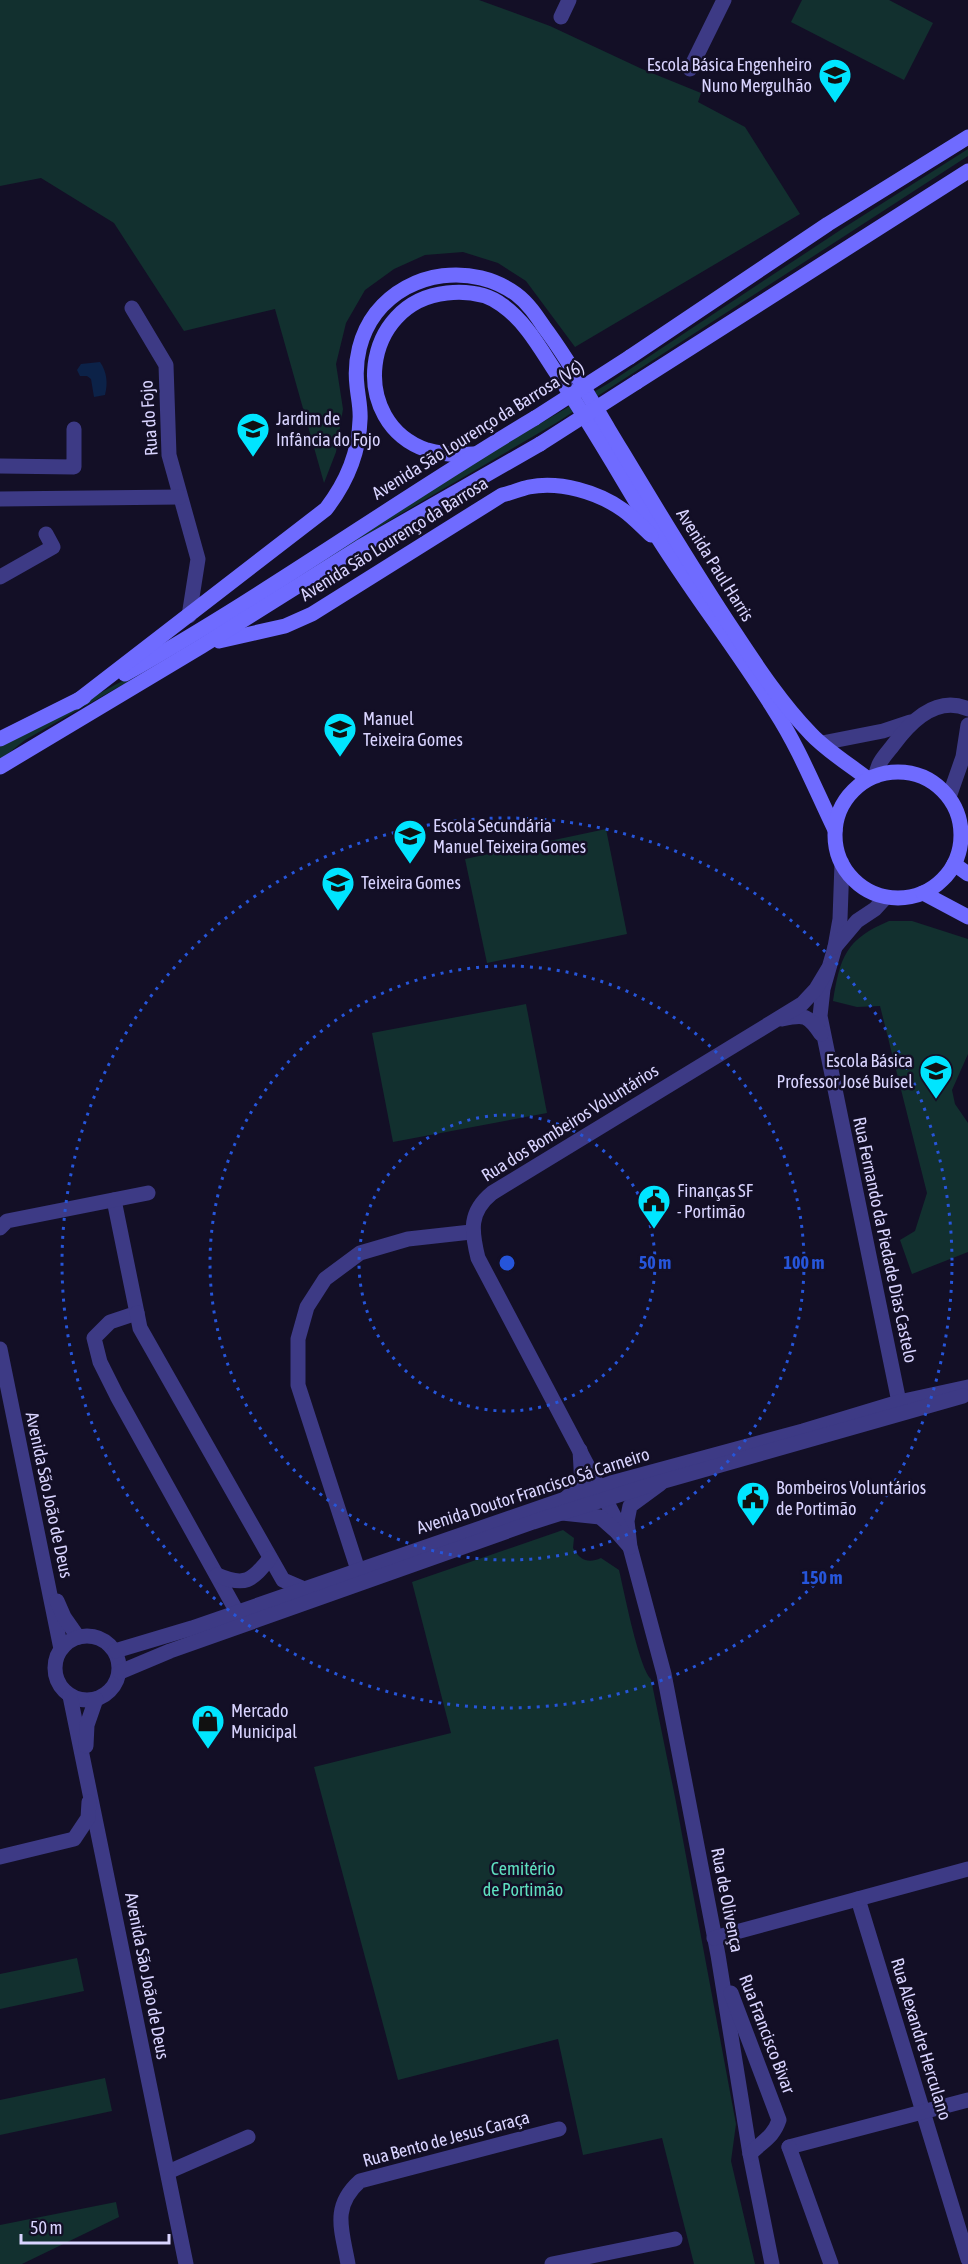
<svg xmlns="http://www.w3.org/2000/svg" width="968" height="2264" font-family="'Asap Condensed',sans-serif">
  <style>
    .green { fill: #12302f }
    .water { fill: #0c2248 }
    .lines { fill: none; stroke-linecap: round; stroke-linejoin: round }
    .minor { stroke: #3d3a85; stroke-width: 15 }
    .tertiary { stroke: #3d3a85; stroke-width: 15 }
    .secondary { stroke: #6f6bff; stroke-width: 15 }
    .secondary-bridge { stroke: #6f6bff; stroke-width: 15 }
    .ring { fill: none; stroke: #2655da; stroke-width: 3; stroke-dasharray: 3 6 }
    .labels { text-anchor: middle; stroke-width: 5; stroke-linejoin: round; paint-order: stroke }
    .poi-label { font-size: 18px; fill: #d9d4ff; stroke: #130f26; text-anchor: start }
    .street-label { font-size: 18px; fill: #d9d4ff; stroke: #130f26 }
    .park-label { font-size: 18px; fill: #5fe0c0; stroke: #130f26 }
    .centre { fill: #2655da; stroke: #130f26; stroke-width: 3 }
    .ring-label { font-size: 18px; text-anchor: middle; font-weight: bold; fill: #2655da; stroke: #130f26; stroke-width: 5; stroke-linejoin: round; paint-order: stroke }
  </style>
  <rect width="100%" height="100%" fill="#130f26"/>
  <g class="green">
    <path d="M0,0H479L550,26L642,69L701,93L698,102L745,127L800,214L575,347L526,281L498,263L463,252L425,255L394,269L365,290L346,323L336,364L343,409L336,452L324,483L275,309L184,331L114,223L41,178L0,186Z"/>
    <path d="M802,0H889L933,23L904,80L791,22Z"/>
    <path d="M968,149V156L556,423L402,513L122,685L25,740L0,760V747L126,679L480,459L609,383L845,227Z"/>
    <path d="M606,829L627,934L487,963L465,859Z"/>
    <path d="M889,921H912L968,939V1054L952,1090L955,1104L968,1123V1252L912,1274L900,1240L915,1231L927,1193L880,1006L857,1007L833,1001C840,957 846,939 889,921Z"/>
    <path d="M526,1004L547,1113L393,1142L372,1033Z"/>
    <path d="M563,1530L574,1538L573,1548C580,1560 588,1564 601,1558L619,1570C624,1591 639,1668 651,1679L675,1797L736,2124L731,2161L755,2264H694L662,2138L583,2155L558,2039L398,2080L314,1767L451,1733L412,1582Z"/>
    <path d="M77,1958L84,1991L0,2009V1974Z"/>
    <path d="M105,2078L112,2111L0,2135V2100Z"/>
    <path d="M116,2202L119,2217L22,2264H0V2225Z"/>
  </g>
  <path class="water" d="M100,362C107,372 108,383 105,395L94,397L91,379L87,376H80L77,370L81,364Z"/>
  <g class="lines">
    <g class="minor">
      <path d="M561,17L569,0"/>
      <path d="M690,69L724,0"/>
      <path d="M132,308L166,365L169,455L198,559L189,616"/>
      <path d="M0,466L74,467V429"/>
      <path d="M0,499L180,497"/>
      <path d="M0,577L53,547L46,534"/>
      <path d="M822,743L883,731L910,722"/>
      <path d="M876,776C877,762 886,755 894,744C911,721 937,695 968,709"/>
      <path d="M949,797L963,757L968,725"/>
      <path d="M114,1200L137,1313L110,1322L94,1338L100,1362L117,1396L237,1612"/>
      <path d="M0,1228L7,1221L148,1193"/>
      <path d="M137,1313L140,1328L283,1580L304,1589"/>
      <path d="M660,1484L630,1506L627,1521L630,1547L664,1674L718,1955L750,2154L772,2264"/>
      <path d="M567,1497L582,1485L580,1450"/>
      <path d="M605,1499L622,1531"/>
      <path d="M562,1513L600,1517L616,1531L630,1547"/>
      <path d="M358,1570L298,1385V1339L307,1307L325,1279L360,1253L408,1239L471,1232"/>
      <path d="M217,1575C245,1587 252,1581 270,1558"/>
      <path d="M858,1899L968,2259"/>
      <path d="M714,1938L968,1869"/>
      <path d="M731,1993L779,2120C773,2138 762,2141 750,2154"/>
      <path d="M789,2147L968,2100"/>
      <path d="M789,2147L831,2264"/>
      <path d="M168,2172L248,2137"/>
      <path d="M348,2264C342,2230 331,2207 360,2181L559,2129"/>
      <path d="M552,2264L675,2239"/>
    </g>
    <g class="tertiary">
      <path d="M842,863L840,919L835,947L823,989L820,1016L899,1402L898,1411"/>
      <path d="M835,947L857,921L875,909L886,897"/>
      <path d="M782,1019C805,1014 808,1015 821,1034"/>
      <path d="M0,1349L61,1649"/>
      <path d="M603,1495L478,1258C471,1230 469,1212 492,1193L802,1004L816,989L828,969"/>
      <path d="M57,1601L64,1617L78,1637"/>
      <circle cx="87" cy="1668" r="32"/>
      <path d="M115,1651L192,1628L611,1483L803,1431L899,1402L968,1387"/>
      <path d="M120,1672L170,1651L533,1522L650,1485L963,1396"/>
      <path d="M70,1696L186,2264"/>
      <path d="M86,1746L87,1725L96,1699"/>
      <path d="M0,1857L74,1839L88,1818L89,1802"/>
    </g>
    <g class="secondary">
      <path d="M630,357L828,224L968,137"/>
      <path d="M637,382L968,171"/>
      <path d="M474,454C458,455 443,455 427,450C348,423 361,302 447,293C467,291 486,293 502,305C525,321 540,348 555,371C589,421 619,474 650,525C689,589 736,648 775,711C799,748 816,791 835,830"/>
      <path d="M219,641L285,626L312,614L502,495C511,493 520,489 529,487C560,481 598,492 623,510C633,517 642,527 651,535"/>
      <path d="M125,674C266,595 397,500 535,418"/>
      <path d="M76,702L326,509C346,483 359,454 360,420C361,409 358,397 357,386C354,361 360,334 376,313C410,270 473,263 516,294C528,303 536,315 544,327C569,360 588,395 609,430C650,498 691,567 735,633C758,668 782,704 811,734C827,751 850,765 868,779"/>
      <path d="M0,739L84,697"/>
      <path d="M0,767L202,646L360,547L540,444"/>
      <circle cx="898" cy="835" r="63"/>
      <path d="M954,864L968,874"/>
      <path d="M923,893L968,917"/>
    </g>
    <g class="secondary-bridge">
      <path d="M535,418L630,357"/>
      <path d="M540,444L637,382"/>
    </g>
  </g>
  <g class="ring">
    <circle cx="507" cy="1263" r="148"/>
    <circle cx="507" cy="1263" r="297"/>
    <circle cx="507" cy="1263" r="445"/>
  </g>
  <defs>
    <g id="school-pin" transform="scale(1.725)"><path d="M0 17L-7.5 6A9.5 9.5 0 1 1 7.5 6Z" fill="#00e5ff" stroke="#130f26"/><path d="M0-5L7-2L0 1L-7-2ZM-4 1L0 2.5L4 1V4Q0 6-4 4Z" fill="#111"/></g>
    <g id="civic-pin" transform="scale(1.725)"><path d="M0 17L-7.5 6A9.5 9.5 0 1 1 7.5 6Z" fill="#00e5ff" stroke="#130f26"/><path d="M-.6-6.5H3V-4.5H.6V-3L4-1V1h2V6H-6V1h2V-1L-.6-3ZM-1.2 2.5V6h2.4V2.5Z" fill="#111"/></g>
    <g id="shop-pin" transform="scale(1.725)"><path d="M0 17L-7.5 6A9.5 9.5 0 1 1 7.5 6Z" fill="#00e5ff" stroke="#130f26"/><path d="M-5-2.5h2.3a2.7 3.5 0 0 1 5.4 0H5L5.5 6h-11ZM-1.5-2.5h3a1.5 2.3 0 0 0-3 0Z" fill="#111"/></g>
  </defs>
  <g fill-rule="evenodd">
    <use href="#school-pin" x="835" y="75"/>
    <use href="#school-pin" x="253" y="429"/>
    <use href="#school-pin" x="340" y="729"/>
    <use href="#school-pin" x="410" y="836"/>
    <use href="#school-pin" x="338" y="883"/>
    <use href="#school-pin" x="936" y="1071"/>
    <use href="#civic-pin" x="654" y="1201"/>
    <use href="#civic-pin" x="753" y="1498"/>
    <use href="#shop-pin" x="208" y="1721"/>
  </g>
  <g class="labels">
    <g class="poi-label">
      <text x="812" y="71" text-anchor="end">Escola Básica Engenheiro<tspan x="812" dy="21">Nuno Mergulhão</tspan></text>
      <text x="276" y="425">Jardim de<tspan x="276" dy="21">Infância do Fojo</tspan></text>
      <text x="363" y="725">Manuel<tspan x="363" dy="21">Teixeira Gomes</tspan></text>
      <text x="433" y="832">Escola Secundária<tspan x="433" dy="21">Manuel Teixeira Gomes</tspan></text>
      <text x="361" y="889">Teixeira Gomes</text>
      <text x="913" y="1067" text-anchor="end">Escola Básica<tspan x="913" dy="21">Professor José Buísel</tspan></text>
      <text x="677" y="1197">Finanças SF<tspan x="677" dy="21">- Portimão</tspan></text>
      <text x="776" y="1494">Bombeiros Voluntários<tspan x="776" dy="21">de Portimão</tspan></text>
      <text x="231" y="1717">Mercado<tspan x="231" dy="21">Municipal</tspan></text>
    </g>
    <g class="street-label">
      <text transform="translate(149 418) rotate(-94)" y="6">Rua do Fojo</text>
      <text transform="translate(478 430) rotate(-32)" y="6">Avenida São Lourenço da Barrosa (V6)</text>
      <text transform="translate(394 539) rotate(-32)" y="6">Avenida São Lourenço da Barrosa</text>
      <text transform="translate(715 565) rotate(58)" y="6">Avenida Paul Harris</text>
      <text transform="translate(570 1123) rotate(-32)" y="6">Rua dos Bombeiros Voluntários</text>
      <text transform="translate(885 1240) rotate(78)" y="6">Rua Fernando da Piedade Dias Castelo</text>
      <text transform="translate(533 1491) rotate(-18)" y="6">Avenida Doutor Francisco Sá Carneiro</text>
      <text transform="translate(49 1495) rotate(78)" y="6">Avenida São João de Deus</text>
      <text transform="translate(727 1900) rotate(79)" y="6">Rua de Olivença</text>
      <text transform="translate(147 1976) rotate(79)" y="6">Avenida São João de Deus</text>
      <text transform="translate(767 2034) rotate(69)" y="6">Rua Francisco Bivar</text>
      <text transform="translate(921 2039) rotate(73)" y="6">Rua Alexandre Herculano</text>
      <text transform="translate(446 2139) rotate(-15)" y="6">Rua Bento de Jesus Caraça</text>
    </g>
    <g class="park-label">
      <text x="523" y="1875">Cemitério<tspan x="523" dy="21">de Portimão</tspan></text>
    </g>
  </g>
  <circle cx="507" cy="1263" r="9" class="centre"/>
  <g class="ring-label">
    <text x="655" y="1269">50 m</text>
    <text x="804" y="1269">100 m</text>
    <text x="822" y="1584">150 m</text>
  </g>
  <path d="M21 2234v9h148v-9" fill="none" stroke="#d9d4ff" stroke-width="3"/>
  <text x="30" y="2234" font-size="18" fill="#d9d4ff" stroke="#130f26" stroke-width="4.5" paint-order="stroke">50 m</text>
</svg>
